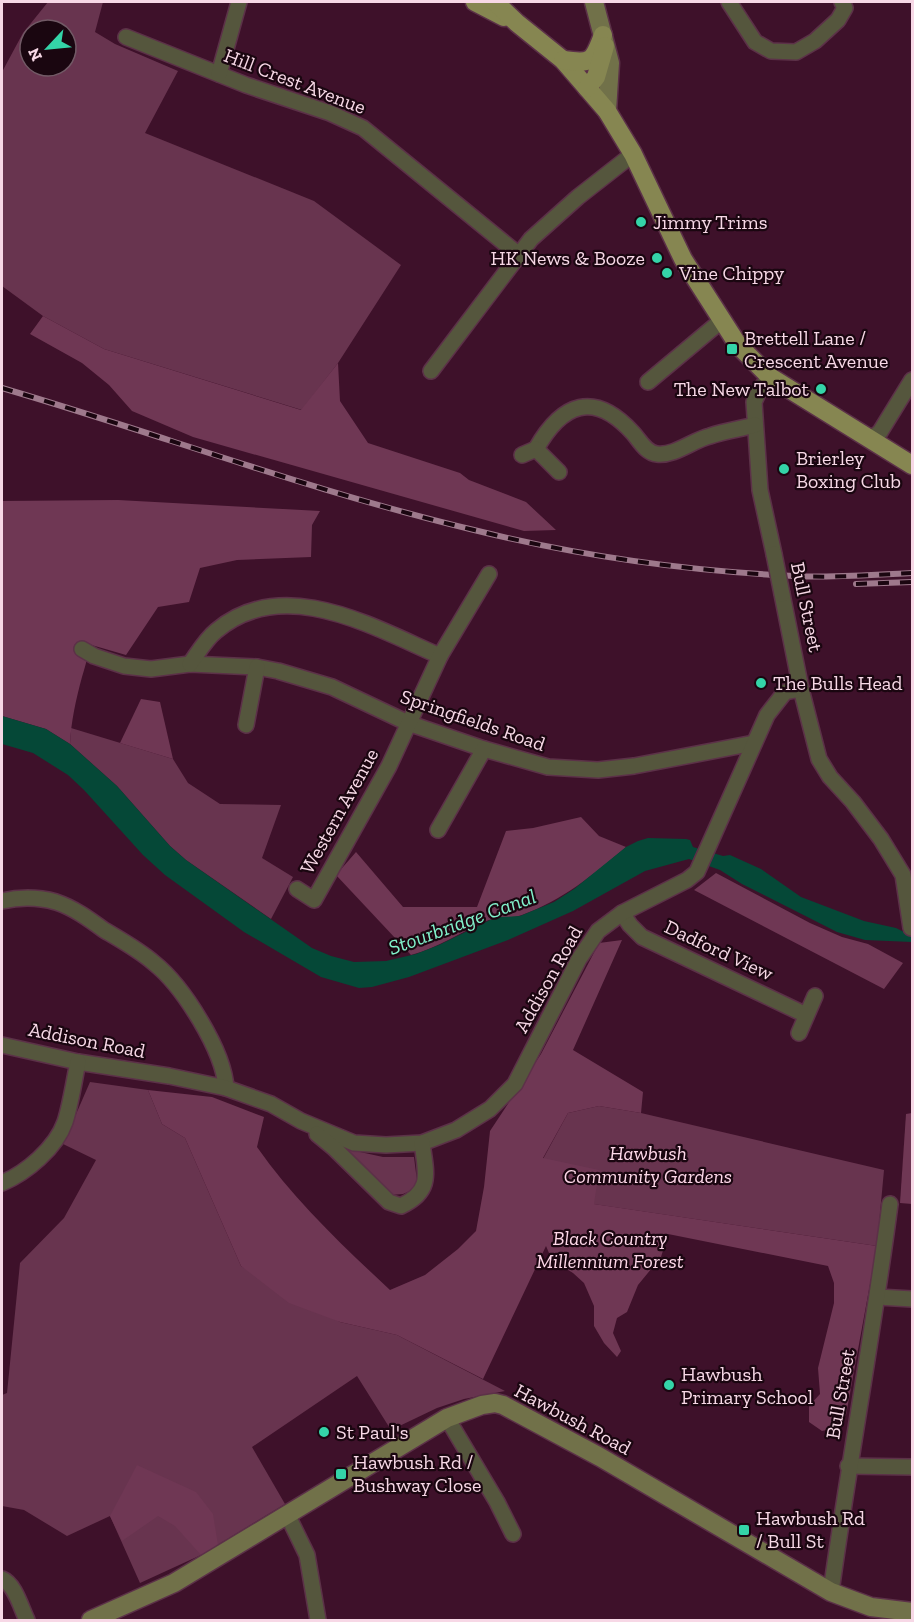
<svg xmlns="http://www.w3.org/2000/svg" width="914" height="1622" font-family="'Zilla Slab',serif">
  <style>
    .green { fill: #68344f; fill-rule: evenodd }
    .forest { fill: #6f3754 }
    .water { fill: #054837 }
    .lines { fill: none; stroke-linecap: round; stroke-linejoin: round }
    .street-casing { stroke: #5c3148; stroke-width: 18 }
    .secondary-casing { stroke: #5c3148; stroke-width: 21 }
    .primary-casing { stroke: #5c3148; stroke-width: 21 }
    .street { stroke: #55563d; stroke-width: 15 }
    .secondary { stroke: #717149; stroke-width: 18 }
    .primary { stroke: #868651; stroke-width: 18 }
    .rail-casing { stroke: #9e798c; stroke-width: 6 }
    .rail { stroke: #1a0610; stroke-width: 4; stroke-dasharray: 11; stroke-linecap: butt }
    .street-bridge-casing { stroke: #5c3148; stroke-width: 18; stroke-linecap: butt }
    .street-bridge { stroke: #55563d; stroke-width: 15 }
    .poi-dot { fill: #34d4a8; stroke: #1a0610; stroke-width: 2 }
    .labels { text-anchor: middle; stroke-width: 4.5; stroke-linejoin: round; paint-order: stroke }
    .street-label { font-size: 20px; fill: #f7d8e6; stroke: #1a0610 }
    .poi-label { font-size: 20px; fill: #f7d8e6; stroke: #1a0610; text-anchor: start }
    .park-label { font-size: 20px; font-style: italic; fill: #fed8e9; stroke: #1a0610 }
    .water-label { font-size: 21px; font-style: italic; fill: #82f1cb; stroke: #1a0610 }
  </style>
  <rect width="100%" height="100%" fill="#3e112a"/>
  <g class="green">
    <path d="M48,2H103L95,32L115,44L178,71L145,133L314,201L401,265L338,363L302,410L104,349L43,316L2,286V72L23,33ZM30,30H66V66H30Z"/>
    <path d="M71,728L173,759L188,783L220,804L281,805L262,858L293,877L271,919L186,860L170,846L117,786L70,744Z"/>
    <path d="M90,1082L148,1090L162,1124L185,1138L241,1266L340,1322L397,1335L505,1391L464,1399L437,1408L391,1430L357,1376L252,1447L285,1504L201,1555L140,1583L110,1516L67,1536L24,1510L2,1506V1395L7,1393L20,1263L64,1218L96,1160L63,1144Z"/>
    <path d="M599,1106L641,1113L884,1170L877,1246L593,1204L543,1159L568,1113Z"/>
    <path d="M342,1148L383,1157H414L417,1181L412,1190L403,1194L390,1195Z"/>
  </g>
  <g class="forest">
    <path d="M43,316L104,349L301,410L338,363L340,401L368,443L460,473L469,480L526,502L556,530L524,531L193,437L132,411L109,385L82,363L30,334Z"/>
    <path d="M118,500L320,511L312,525L311,557L237,560L200,568L189,602L158,607L126,655L88,644C88,659 86,663 82,677C76,699 71,722 70,744L46,729L2,716V501Z"/>
    <path d="M141,699L160,702L173,759L120,743Z"/>
    <path d="M581,817L599,836L626,847C593,875 563,900 522,915C510,919 498,916 486,921C461,932 438,948 411,955L336,875L356,852L403,907H477L506,831L533,828Z"/>
    <path d="M716,873L810,923L842,937L868,944L903,963L884,989L694,890Z"/>
    <path d="M622,940L573,1050L643,1092L641,1113L599,1106L568,1113L543,1158L599,1170L594,1204L877,1246L846,1415L836,1428L822,1431L809,1422V1406L820,1394L818,1368L834,1303V1283L828,1266L668,1234L661,1257L638,1285L627,1312L617,1318L613,1333L621,1351L617,1357L604,1343L594,1326V1306L584,1283L573,1273L552,1260L546,1246L483,1379L397,1335L340,1322L289,1303L241,1266L185,1138L162,1124L148,1090L212,1097L264,1117L257,1147C294,1200 343,1246 390,1290L425,1275L458,1249L476,1231L484,1187L490,1131L541,1054L599,943Z"/>
    <path d="M912,1113V1204L900,1203L906,1114Z"/>
    <path d="M137,1465L196,1492L213,1514L218,1545L201,1555L175,1526L158,1516L122,1541L110,1516Z"/>
  </g>
  <path class="water" d="M2,716L46,729L70,744L117,786L170,846L186,860L312,948L331,956L354,962L386,961L416,954L439,945L490,920L501,917L520,916L554,902L574,889L626,847L638,841L648,838L686,839L690,840L693,847L723,856L730,855L761,869L801,897L864,921L896,928L906,933L912,934V942L865,940L837,932L742,884L720,870L689,859L645,871L573,911L508,940L409,977L372,987L359,988L321,977L244,932L165,875L143,855L84,790L68,775L33,753L2,744Z"/>
  <g class="lines">
    <g class="street-casing">
      <g id="street">
        <path d="M729,2L755,42L771,51L796,52L815,41L838,20L845,8L842,2"/>
        <path d="M126,37L246,85L330,113L363,128L519,255"/>
        <path d="M219,74L239,2"/>
        <path d="M431,371L531,239L578,197L633,154"/>
        <path d="M770,377L760,389L754,402L760,490L774,554"/>
        <path d="M648,382L721,321"/>
        <path d="M871,439L880,432L912,380"/>
        <path d="M536,449C562,403 594,390 633,433C640,441 646,453 657,454C675,456 693,440 710,436C724,431 740,429 755,425"/>
        <path d="M522,455L536,449L559,472"/>
        <path d="M782,594L801,689L819,759L830,777L853,802L881,839L903,875L911,928"/>
        <path d="M82,649L94,656L124,666L151,669L190,664L257,667L278,671L332,687L408,723L484,749L548,767L598,770L634,766L754,743"/>
        <path d="M190,664C198,653 205,640 216,631C283,574 373,627 440,656"/>
        <path d="M246,725L257,667"/>
        <path d="M438,830L484,749"/>
        <path d="M297,889L314,900L389,766L440,656L489,574"/>
        <path d="M2,901C20,897 38,897 56,902C74,908 89,919 104,930C121,940 139,950 154,963C183,986 224,1051 226,1088"/>
        <path d="M622,913L630,925L642,937L806,1015"/>
        <path d="M799,1033L815,996"/>
        <path d="M2,1045L78,1062L169,1076L226,1088L271,1104L301,1121L354,1143L386,1145L422,1143L456,1130L490,1109L515,1084L579,959L598,931L622,913L687,880L697,872L767,715L785,692L801,689"/>
        <path d="M317,1134L334,1148L389,1202L401,1206C433,1191 426,1173 422,1143"/>
        <path d="M2,1183C26,1173 56,1148 65,1122C71,1103 74,1081 78,1062"/>
        <path d="M878,1297L912,1299"/>
        <path d="M447,1418L497,1502L513,1534"/>
        <path d="M848,1466L912,1467"/>
        <path d="M287,1514L307,1555L318,1620"/>
        <path d="M2,1579C15,1584 21,1608 27,1620"/>
        <path d="M831,1592C849,1462 873,1334 890,1204"/>
      </g>
    </g>
    <g class="secondary-casing">
      <g id="secondary">
        <path d="M594,2L610,63L607,111"/>
        <path d="M91,1620L174,1583L447,1418L482,1405L495,1403L503,1405L600,1457L831,1592L871,1607L912,1612"/>
      </g>
    </g>
    <g class="primary-casing">
      <g id="primary">
        <path d="M475,2L504,17"/>
        <path d="M495,2L517,23L563,60L607,111L633,154L683,259L738,345L770,377L912,465"/>
        <path d="M563,60C592,64 593,62 603,35"/>
        <path d="M587,88L596,77L605,46"/>
      </g>
    </g>
    <use href="#street" class="street"/>
    <use href="#secondary" class="secondary"/>
    <use href="#primary" class="primary"/>
    <g class="rail-casing">
      <g id="rail">
        <path d="M2,388C159,434 314,492 474,530C579,556 687,571 795,576C834,578 873,575 912,573"/>
        <path d="M856,584L912,582"/>
      </g>
    </g>
    <use href="#rail" class="rail"/>
    <g class="street-bridge-casing">
      <path id="street-bridge" d="M774,554L782,594"/>
    </g>
    <use href="#street-bridge" class="street-bridge"/>
  </g>
  <g class="poi-dot">
    <circle cx="641" cy="222" r="6"/>
    <circle cx="657" cy="258" r="6"/>
    <circle cx="667" cy="273" r="6"/>
    <rect x="726" y="343" width="12" height="12" rx="3"/>
    <circle cx="821" cy="389" r="6"/>
    <circle cx="784" cy="469" r="6"/>
    <circle cx="761" cy="683" r="6"/>
    <circle cx="669" cy="1385" r="6"/>
    <circle cx="324" cy="1432" r="6"/>
    <rect x="335" y="1468" width="12" height="12" rx="3"/>
    <rect x="738" y="1524" width="12" height="12" rx="3"/>
  </g>
  <g class="labels">
    <g class="street-label">
      <text transform="translate(295 81) rotate(21)" y="7">Hill Crest Avenue</text>
      <text transform="translate(807 607) rotate(78)" y="7">Bull Street</text>
      <text transform="translate(473 720) rotate(19)" y="7">Springfields Road</text>
      <text transform="translate(339 811) rotate(-61)" y="7">Western Avenue</text>
      <text transform="translate(719 950) rotate(25)" y="7">Dadford View</text>
      <text transform="translate(548 979) rotate(-61)" y="7">Addison Road</text>
      <text transform="translate(87 1040) rotate(11)" y="7">Addison Road</text>
      <text transform="translate(840 1394) rotate(-80)" y="7">Bull Street</text>
      <text transform="translate(573 1419) rotate(28)" y="7">Hawbush Road</text>
    </g>
    <g class="poi-label">
      <text x="653" y="229">Jimmy Trims</text>
      <text x="645" y="265" text-anchor="end">HK News &amp; Booze</text>
      <text x="679" y="280">Vine Chippy</text>
      <text x="744" y="345">Brettell Lane /<tspan x="744" dy="23">Crescent Avenue</tspan></text>
      <text x="809" y="396" text-anchor="end">The New Talbot</text>
      <text x="796" y="465">Brierley<tspan x="796" dy="23">Boxing Club</tspan></text>
      <text x="773" y="690">The Bulls Head</text>
      <text x="681" y="1381">Hawbush<tspan x="681" dy="23">Primary School</tspan></text>
      <text x="336" y="1439">St Paul's</text>
      <text x="353" y="1469">Hawbush Rd /<tspan x="353" dy="23">Bushway Close</tspan></text>
      <text x="756" y="1525">Hawbush Rd<tspan x="756" dy="23">/ Bull St</tspan></text>
    </g>
    <g class="park-label">
      <text x="648" y="1160">Hawbush<tspan x="648" dy="23">Community Gardens</tspan></text>
      <text x="610" y="1245">Black Country<tspan x="610" dy="23">Millennium Forest</tspan></text>
    </g>
    <g class="water-label">
      <text transform="translate(462 922) rotate(-20)" y="7">Stourbridge Canal</text>
    </g>
  </g>
  <rect width="914" height="1622" fill="none" stroke="#f7d8e6" stroke-width="6"/>
  <g transform="translate(48 48) rotate(244)"><circle r="28" fill="#1a0610" stroke="#725a66" stroke-width="1.5"/>
  <path d="M0-4.5L10 22L0 15L-10 22Z" fill="#34d4a8"/>
  <text y="-9" font-size="16" font-weight="bold" text-anchor="middle" fill="#f7d8e6">N</text>
  </g>
</svg>
